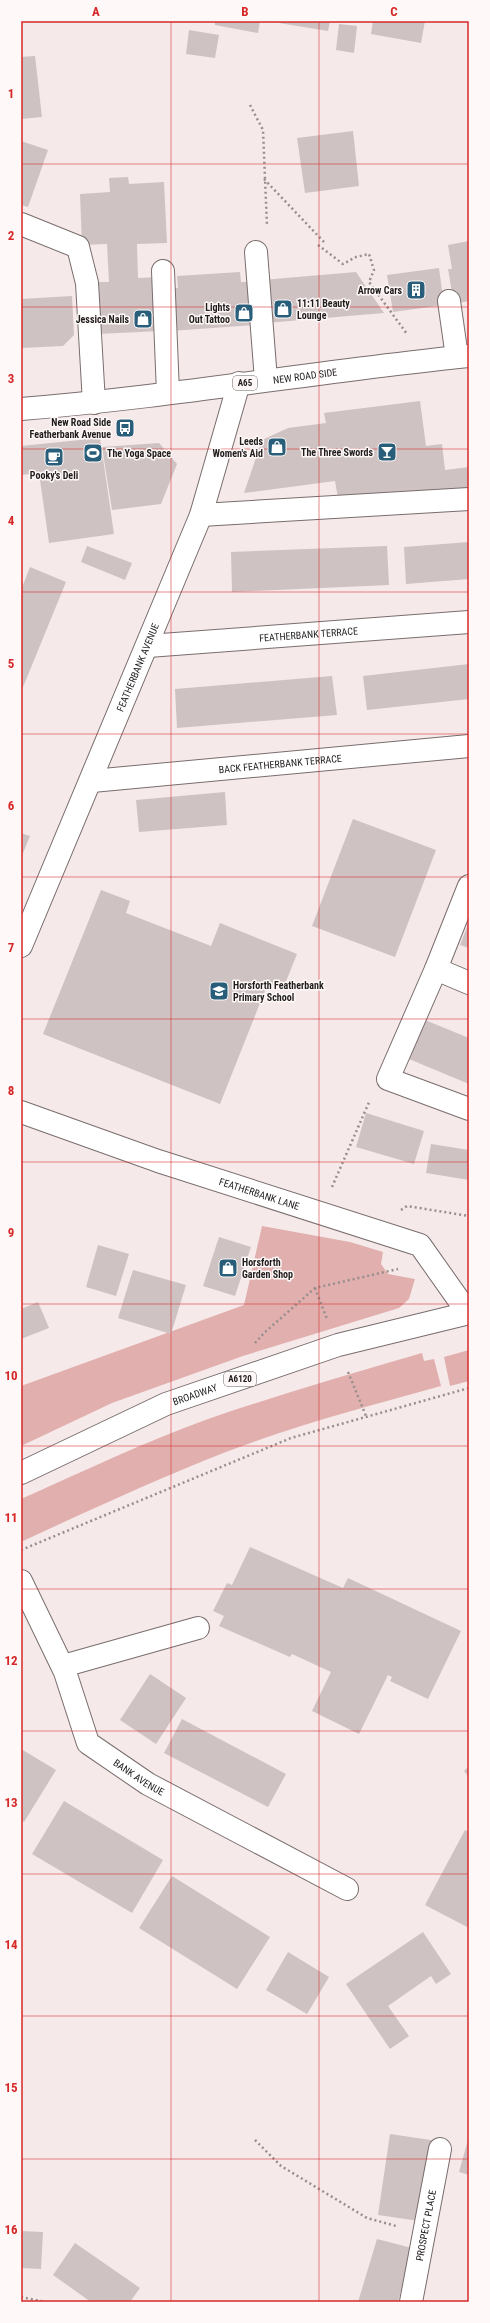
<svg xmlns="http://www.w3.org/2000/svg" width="490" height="2323" font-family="'Roboto Condensed',sans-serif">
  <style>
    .green { fill: #e1afae }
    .building { fill: #cfc2c2 }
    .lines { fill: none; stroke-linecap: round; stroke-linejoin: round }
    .minor-casing { stroke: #796d6d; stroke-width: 24 }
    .major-casing { stroke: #796d6d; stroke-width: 24 }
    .highway-casing { stroke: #796d6d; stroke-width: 24 }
    .path { stroke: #978e8e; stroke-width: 2.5; stroke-dasharray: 2 3; stroke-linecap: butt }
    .minor { stroke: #fff; stroke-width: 22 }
    .major { stroke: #fff; stroke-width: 22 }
    .highway { stroke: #fff; stroke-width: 22 }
    .grid { fill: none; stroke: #d62828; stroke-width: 1; stroke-opacity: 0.55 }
    .labels { text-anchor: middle; stroke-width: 3; stroke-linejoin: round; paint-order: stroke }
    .shield { fill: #fef9f8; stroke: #635e5e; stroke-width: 1 }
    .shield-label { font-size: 9px; font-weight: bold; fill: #201c1c }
    .poi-label { font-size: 10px; font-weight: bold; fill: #201c1c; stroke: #fef9f8; text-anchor: end }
    .street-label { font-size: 10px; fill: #201c1c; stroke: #fef9f8 }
    .neatline { fill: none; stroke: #d62828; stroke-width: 1.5 }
    .grid-label { font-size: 13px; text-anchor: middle; font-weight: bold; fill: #d62828 }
  </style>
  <rect width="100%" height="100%" fill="#f6e9e9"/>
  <g class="green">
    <path d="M262,1226L350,1242L383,1252L381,1264L388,1274L415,1279L409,1299L399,1308L243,1356L112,1403L21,1446V1386L244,1305Z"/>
    <path d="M469,1350V1381L450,1386L444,1357Z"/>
    <path d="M422,1353L424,1361L434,1359L441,1386C369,1406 296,1425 226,1452C157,1479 90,1510 23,1541L21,1536V1499C82,1472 144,1442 208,1419C278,1395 350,1374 422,1353Z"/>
  </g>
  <g class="building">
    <path d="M215,21H260L258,33L215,25Z"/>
    <path d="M280,21H330L328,31L279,23Z"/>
    <path d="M373,21H425L421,43L371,34Z"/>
    <path d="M339,24L357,26L354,53L336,50Z"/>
    <path d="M189,30L219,35L215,58L186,54Z"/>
    <path d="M35,56L42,117L21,119V57Z"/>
    <path d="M353,131L359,186L305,193L297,138Z"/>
    <path d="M21,141L48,150L28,207L21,205Z"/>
    <path d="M128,177L129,184L164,182L167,243L137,244L138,278L159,277L161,331L97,334L94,282H109L107,244L82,245L80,194L110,192L109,178Z"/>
    <path d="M469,241V301L454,304L448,269H452L448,245Z"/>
    <path d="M439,268L444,305L393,312L387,275Z"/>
    <path d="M240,272L241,282H252L255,325L170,331L167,289L178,288L177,276Z"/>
    <path d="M356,272L384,313L266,323L262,280Z"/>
    <path d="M72,296L74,335L63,346L21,348V299Z"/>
    <path d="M420,401L426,446L442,444L445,470L469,467V488L338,498L335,481L244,493L262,440L288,428L326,423L324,413Z"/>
    <path d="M100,438L114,534L49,543L39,473L21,475V446Z"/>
    <path d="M159,443L177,464L161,504L112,510L102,447Z"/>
    <path d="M469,542V579L406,584L404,547Z"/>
    <path d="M87,546L132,563L125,580L81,562Z"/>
    <path d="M387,546L389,585L232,592L231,552Z"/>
    <path d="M30,567L66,582L21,692V590Z"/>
    <path d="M469,664V699L367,710L363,676Z"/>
    <path d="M332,676L337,715L177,728L175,689Z"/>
    <path d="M225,792L227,825L139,832L136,800Z"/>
    <path d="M353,819L436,850L395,957L312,926Z"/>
    <path d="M21,833L30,836L21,858Z"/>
    <path d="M101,890L130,901L126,913L211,946L220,923L297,954L283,989L268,983L220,1104L43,1034Z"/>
    <path d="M469,922V948L460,945Z"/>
    <path d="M425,1020L469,1038V1084L409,1059Z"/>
    <path d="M366,1113L424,1131L414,1164L356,1147Z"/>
    <path d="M431,1144L469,1150V1180L426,1173Z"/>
    <path d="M219,1237L251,1247L235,1296L203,1286Z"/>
    <path d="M98,1245L129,1254L116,1296L86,1287Z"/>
    <path d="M133,1270L186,1285L171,1334L118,1318Z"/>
    <path d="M38,1302L49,1328L21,1339V1309Z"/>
    <path d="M250,1547L343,1588L348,1578L461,1631L428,1699L390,1681L392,1677L388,1675L359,1734L312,1711L331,1672L292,1654L290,1657L219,1626L224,1616L213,1611L227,1583L232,1585Z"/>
    <path d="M150,1674L186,1698L156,1744L120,1720Z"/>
    <path d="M182,1719L286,1774L268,1807L164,1753Z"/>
    <path d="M21,1749L56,1770L24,1822L21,1820Z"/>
    <path d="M469,1766V1777L464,1771Z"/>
    <path d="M64,1801L163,1860L132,1913L32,1854Z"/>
    <path d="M465,1830L469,1832V1928L425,1905Z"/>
    <path d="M172,1876L270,1937L237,1989L139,1928Z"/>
    <path d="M423,1932L451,1974L436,1984L431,1976L388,2006L409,2036L390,2049L346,1984Z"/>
    <path d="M288,1952L329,1977L307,2014L266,1990Z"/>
    <path d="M390,2134L431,2140L419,2221L378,2215Z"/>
    <path d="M469,2136V2175L459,2172Z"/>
    <path d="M21,2231L43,2232L41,2269L21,2268Z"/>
    <path d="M377,2239L412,2248L398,2302H358Z"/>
    <path d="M75,2243L140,2288L130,2302H91L53,2275Z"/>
  </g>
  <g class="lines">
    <g class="minor-casing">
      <g id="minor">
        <path d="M21,224L78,247L87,283L94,403"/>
        <path d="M256,252L266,380"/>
        <path d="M163,271L168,393"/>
        <path d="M449,301L457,357"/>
        <path d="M201,515L469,499"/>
        <path id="s1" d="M148,646L469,622"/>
        <path id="s2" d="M92,781L469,746"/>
        <path d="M469,886L436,969L388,1079L469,1109"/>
        <path id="s3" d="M21,946L201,515L239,383"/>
        <path d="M436,969L469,983"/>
        <path id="s4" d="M21,1112L158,1161L420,1245L468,1313"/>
        <path id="s5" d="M21,1581L65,1672L88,1743L148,1784L347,1889"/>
        <path d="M63,1666L198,1628"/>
        <path id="s6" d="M411,2302L440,2149"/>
      </g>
    </g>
    <g class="major-casing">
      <g id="major">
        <path id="s7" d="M21,409C171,397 319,371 469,356"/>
      </g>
    </g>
    <g class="highway-casing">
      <g id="highway">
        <path id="s8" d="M21,1473L166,1404L338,1345L469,1313"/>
      </g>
    </g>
    <g class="path">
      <path d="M250,105L263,130L267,226"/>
      <path d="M264,179L324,242"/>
      <path d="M318,245L343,264L356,257L369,254L374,270L369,282L407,334"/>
      <path d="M332,1187L370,1100"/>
      <path d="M401,1210L407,1206L469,1216"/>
      <path d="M315,1288L327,1319"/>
      <path d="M255,1343L264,1333L315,1288L398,1269"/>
      <path d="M348,1372L366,1416"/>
      <path d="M21,1550L291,1438L469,1388"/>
      <path d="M255,2140L281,2166L367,2218L396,2226"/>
      <path d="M21,2297L45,2302"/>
    </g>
    <use href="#minor" class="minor"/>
    <use href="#major" class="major"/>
    <use href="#highway" class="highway"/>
  </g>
  <path class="grid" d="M171,21V2302M319,21V2302M21,164H469M21,307H469M21,449H469M21,592H469M21,734H469M21,877H469M21,1019H469M21,1162H469M21,1304H469M21,1446H469M21,1589H469M21,1731H469M21,1874H469M21,2016H469M21,2159H469"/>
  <defs>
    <g id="building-square" transform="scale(1)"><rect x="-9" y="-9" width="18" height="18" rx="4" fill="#295e7a" stroke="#fef9f8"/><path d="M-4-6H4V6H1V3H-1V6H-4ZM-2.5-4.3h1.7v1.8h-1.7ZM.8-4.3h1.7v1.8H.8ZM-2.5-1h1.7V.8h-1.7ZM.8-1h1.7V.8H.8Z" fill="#fff"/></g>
    <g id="shop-square" transform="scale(1)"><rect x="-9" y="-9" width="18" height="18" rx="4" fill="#295e7a" stroke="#fef9f8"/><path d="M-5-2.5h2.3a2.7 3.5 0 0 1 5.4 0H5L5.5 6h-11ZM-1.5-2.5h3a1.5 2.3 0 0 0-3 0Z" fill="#fff"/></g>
    <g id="bus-square" transform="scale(1)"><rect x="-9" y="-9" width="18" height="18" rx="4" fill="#295e7a" stroke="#fef9f8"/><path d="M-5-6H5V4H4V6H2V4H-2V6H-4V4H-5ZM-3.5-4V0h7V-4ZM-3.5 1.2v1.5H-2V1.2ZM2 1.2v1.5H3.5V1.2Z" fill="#fff"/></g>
    <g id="bar-square" transform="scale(1)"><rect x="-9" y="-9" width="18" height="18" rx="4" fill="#295e7a" stroke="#fef9f8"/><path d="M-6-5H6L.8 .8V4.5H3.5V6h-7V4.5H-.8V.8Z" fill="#fff"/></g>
    <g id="stadium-square" transform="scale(1)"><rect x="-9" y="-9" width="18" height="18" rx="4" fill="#295e7a" stroke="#fef9f8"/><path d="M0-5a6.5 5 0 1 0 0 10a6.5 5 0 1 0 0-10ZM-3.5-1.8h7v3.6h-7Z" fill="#fff"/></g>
    <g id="cafe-square" transform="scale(1)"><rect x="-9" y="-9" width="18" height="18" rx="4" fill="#295e7a" stroke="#fef9f8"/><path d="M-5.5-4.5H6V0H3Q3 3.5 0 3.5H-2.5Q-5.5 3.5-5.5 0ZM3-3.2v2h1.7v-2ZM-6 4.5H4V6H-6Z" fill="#fff"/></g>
    <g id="school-square" transform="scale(1)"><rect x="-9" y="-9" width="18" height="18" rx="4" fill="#295e7a" stroke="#fef9f8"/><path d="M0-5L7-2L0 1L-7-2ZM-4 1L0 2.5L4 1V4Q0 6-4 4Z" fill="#fff"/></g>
  </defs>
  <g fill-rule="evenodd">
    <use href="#building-square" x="416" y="290"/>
    <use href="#shop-square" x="283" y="309"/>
    <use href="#shop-square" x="244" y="313"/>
    <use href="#shop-square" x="143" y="319"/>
    <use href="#bus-square" x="125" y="428"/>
    <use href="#shop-square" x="277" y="447"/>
    <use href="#bar-square" x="387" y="452"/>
    <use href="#stadium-square" x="93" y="453"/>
    <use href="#cafe-square" x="54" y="457"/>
    <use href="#school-square" x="219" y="991"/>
    <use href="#shop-square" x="228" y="1268"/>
  </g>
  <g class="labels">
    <g class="shield">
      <rect x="233" y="376" width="24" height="14" rx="3"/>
      <rect x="224" y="1372" width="32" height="14" rx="3"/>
    </g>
    <g class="shield-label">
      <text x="245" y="386">A65</text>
      <text x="240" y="1382">A6120</text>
    </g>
    <g class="poi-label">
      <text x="402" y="294">Arrow Cars</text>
      <text x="297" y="307" text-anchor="start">11:11 Beauty<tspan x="297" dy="12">Lounge</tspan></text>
      <text x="230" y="311">Lights<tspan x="230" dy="12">Out Tattoo</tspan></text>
      <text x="129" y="323">Jessica Nails</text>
      <text x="111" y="426">New Road Side<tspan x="111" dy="12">Featherbank Avenue</tspan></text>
      <text x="263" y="445">Leeds<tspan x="263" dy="12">Women's Aid</tspan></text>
      <text x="373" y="456">The Three Swords</text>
      <text x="107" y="457" text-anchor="start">The Yoga Space</text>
      <text x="54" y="479" text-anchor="middle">Pooky's Deli</text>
      <text x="233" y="989" text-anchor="start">Horsforth Featherbank<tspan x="233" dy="12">Primary School</tspan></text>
      <text x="242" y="1266" text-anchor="start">Horsforth<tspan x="242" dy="12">Garden Shop</tspan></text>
    </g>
    <g class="street-label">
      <text dy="4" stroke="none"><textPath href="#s7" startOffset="286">NEW ROAD SIDE</textPath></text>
      <text dy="4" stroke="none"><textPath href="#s1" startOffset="161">FEATHERBANK TERRACE</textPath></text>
      <text dy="4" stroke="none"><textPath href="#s3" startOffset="302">FEATHERBANK AVENUE</textPath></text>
      <text dy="4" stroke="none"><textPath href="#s2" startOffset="189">BACK FEATHERBANK TERRACE</textPath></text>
      <text dy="4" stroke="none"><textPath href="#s4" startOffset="252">FEATHERBANK LANE</textPath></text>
      <text dy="4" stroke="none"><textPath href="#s8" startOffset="191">BROADWAY</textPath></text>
      <text dy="4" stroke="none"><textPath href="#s5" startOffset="237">BANK AVENUE</textPath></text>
      <text dy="4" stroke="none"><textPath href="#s6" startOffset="78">PROSPECT PLACE</textPath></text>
    </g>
  </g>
  <rect width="490" height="2323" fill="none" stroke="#fef9f8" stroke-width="44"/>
  <rect x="22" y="22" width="446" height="2279" class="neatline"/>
  <g class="grid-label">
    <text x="96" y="16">A</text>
    <text x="245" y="16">B</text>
    <text x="394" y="16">C</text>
    <text x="11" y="98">1</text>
    <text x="11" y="240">2</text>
    <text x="11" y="383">3</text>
    <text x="11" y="525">4</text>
    <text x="11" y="668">5</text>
    <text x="11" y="810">6</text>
    <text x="11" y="952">7</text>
    <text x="11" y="1095">8</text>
    <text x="11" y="1237">9</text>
    <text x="11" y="1380">10</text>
    <text x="11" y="1522">11</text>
    <text x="11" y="1665">12</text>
    <text x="11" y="1807">13</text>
    <text x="11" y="1949">14</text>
    <text x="11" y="2092">15</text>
    <text x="11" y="2234">16</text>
  </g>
</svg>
